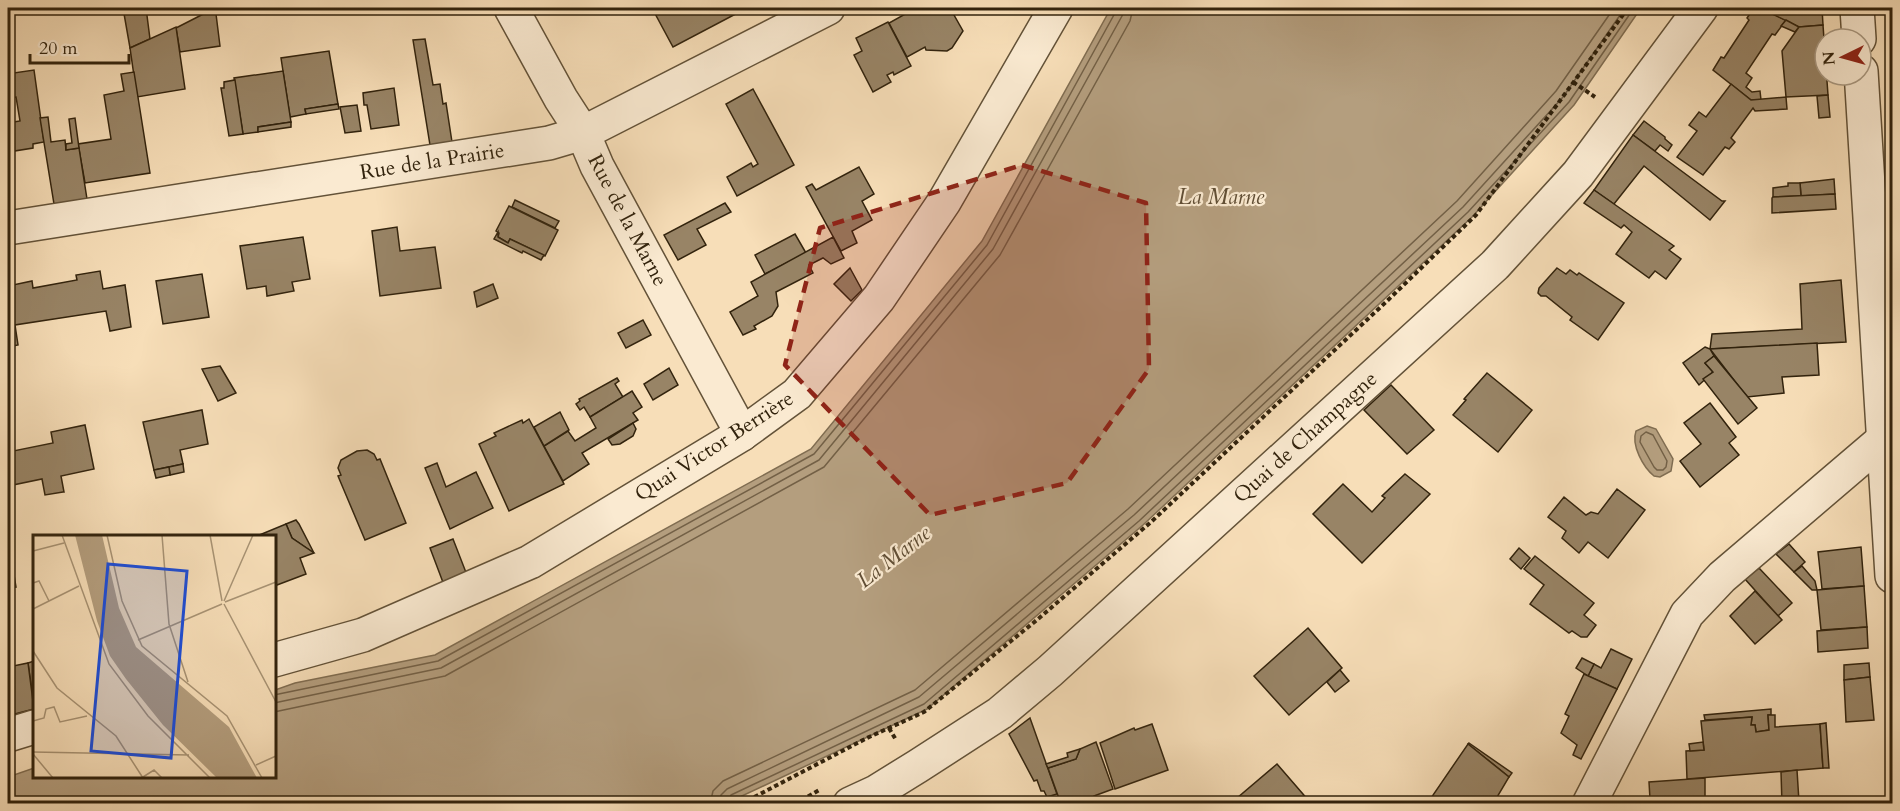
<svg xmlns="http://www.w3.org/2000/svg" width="1900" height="811" font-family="Cardo,serif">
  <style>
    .water { fill: #b49e7e; stroke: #806d51; stroke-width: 1.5 }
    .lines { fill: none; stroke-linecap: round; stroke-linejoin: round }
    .shore { stroke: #736046; stroke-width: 1.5 }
    .building { fill: #988466; stroke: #32230d; stroke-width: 1.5 }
    .minor-casing { stroke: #635238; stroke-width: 36 }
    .path { stroke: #32230d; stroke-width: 4; stroke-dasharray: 4.5 3; stroke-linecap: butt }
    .minor { stroke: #faead1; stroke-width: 33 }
    .marked { fill: #8f2418; fill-opacity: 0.2; stroke: #8f2418; stroke-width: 4.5; stroke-dasharray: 12 8; stroke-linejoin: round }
    .labels { text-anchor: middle; stroke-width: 4.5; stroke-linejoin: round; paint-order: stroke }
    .street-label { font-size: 21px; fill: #32230d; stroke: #faead1 }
    .water-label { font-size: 22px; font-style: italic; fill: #604e35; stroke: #faead1 }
    .inset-road { fill: none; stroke: #a89374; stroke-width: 1.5 }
    .view { fill: #1d4ed8; fill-opacity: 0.15; stroke: #1d4ed8; stroke-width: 3 }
    .inset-edge { fill: none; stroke: #32230d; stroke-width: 3 }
  </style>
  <rect width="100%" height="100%" fill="#f7deb8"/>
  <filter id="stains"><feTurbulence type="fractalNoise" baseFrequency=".00333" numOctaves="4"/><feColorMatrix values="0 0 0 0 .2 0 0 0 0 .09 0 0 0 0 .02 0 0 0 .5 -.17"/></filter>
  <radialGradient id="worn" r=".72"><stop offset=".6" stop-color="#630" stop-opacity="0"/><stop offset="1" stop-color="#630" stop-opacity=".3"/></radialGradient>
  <g class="water">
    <path d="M1111,8H1641L1574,105L1472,217L1143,525L927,709L727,803H8V777L34,768V776H274L275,690L295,683L435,655L811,449L982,241Z"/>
    <path d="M1647,426L1656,429L1673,459L1671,471L1660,477L1654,476C1643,467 1631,445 1636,431Z"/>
  </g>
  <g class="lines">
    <g class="shore">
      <path d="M1646,432L1653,435L1667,461L1666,467L1663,470H1657L1654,467L1640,442L1641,436Z"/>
      <path d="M274,695L438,661L814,454L987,245L1115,13L1116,8"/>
      <path d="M274,703L441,668L819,460L993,249L1122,16L1124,8"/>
      <path d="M274,712L445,676L824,467L1000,255L1130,21L1133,8"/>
      <path d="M710,804L713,791L723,781L915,690L1128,509L1457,201L1556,91L1614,8"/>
      <path d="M719,804L721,795L727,789L919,697L1134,515L1463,207L1563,97L1625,8"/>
      <path d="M727,804L731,795L924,704L1139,521L1468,212L1569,102L1634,8"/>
    </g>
  </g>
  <g class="building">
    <path d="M123,8H146L150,39L130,48Z"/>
    <path d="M215,8H224L225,13L216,14L220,46L180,52L176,28Z"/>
    <path d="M652,8H747L673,47Z"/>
    <path d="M916,8H950L963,31L952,48L947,51L926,50L925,47L907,57L889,23Z"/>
    <path d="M1754,8H1760L1786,20L1775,35L1772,34L1746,73L1752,78L1746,87L1752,92L1760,91L1761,100H1751L1713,70L1721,57L1724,58L1749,20L1747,18Z"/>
    <path d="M1760,8H1822L1823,25L1799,27Z"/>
    <path d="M1786,20L1799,27L1795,32L1781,26Z"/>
    <path d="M888,22L911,66L894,75L893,72L887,75L891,82L873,92L854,55L862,51L856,38Z"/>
    <path d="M1823,25L1828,95L1786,97L1782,51L1799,27Z"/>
    <path d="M176,27L185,89L137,97L130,48Z"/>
    <path d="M425,39L433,85L440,84L443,104L446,103L452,142L430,145L413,40Z"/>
    <path d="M329,51L338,104L305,109L306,114L290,117L281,58Z"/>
    <path d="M13,70L14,73L34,70L44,142L33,144V148L8,152V123L20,121L16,97L8,98V71Z"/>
    <path d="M283,71L291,122L258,127V132L243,134L234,78Z"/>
    <path d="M134,72L150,173L85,183L78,144L111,139L104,95L124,91L121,74Z"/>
    <path d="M235,80L243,134L229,136L221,88H224V82Z"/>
    <path d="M1731,84L1751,100L1786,97L1787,109L1755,111L1753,108L1731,138L1735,142L1729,149L1725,147L1703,175L1677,157L1697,131L1689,125L1699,112L1706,117Z"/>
    <path d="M394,88L399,125L371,129L367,105H364L363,93Z"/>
    <path d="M753,89L794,165L737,196L727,177L751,163L753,167L758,164L726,104Z"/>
    <path d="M1828,95L1830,117L1819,118L1817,96Z"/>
    <path d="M338,104L339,109L306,114L305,109Z"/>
    <path d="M357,105L361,131L345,133L340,107Z"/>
    <path d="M48,117L51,142L65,140L66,150L79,148L87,199L54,204L40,118Z"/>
    <path d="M75,118L79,148L66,150V144L72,143L69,119Z"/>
    <path d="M1644,121L1665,137V139L1672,145L1668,151L1660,145L1655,151L1633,135Z"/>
    <path d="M291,122V127L258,132V127Z"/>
    <path d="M1633,135L1722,201H1725L1710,220L1644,166L1614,204L1594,190Z"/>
    <path d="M859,167L874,194L862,201L872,220L852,231L857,243L841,251L806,187L812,184L816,190Z"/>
    <path d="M1834,179L1835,194L1801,196L1800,183Z"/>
    <path d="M1788,183H1800L1801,196L1773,197V188L1788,186Z"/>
    <path d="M1594,190L1674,246L1669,250L1681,259L1666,279L1655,271L1649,278L1616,254L1632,232L1624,225L1621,228L1584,203Z"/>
    <path d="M1835,194L1836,209L1772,213V198L1773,197Z"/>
    <path d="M515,200L559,221L555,228L512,207Z"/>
    <path d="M725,203L731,212L697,229L706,245L678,260L664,235Z"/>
    <path d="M509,206L558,230L545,256L510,239L508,243L498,237L499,233L496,231Z"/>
    <path d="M397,227L400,251L435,247L441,288L380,296L372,231Z"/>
    <path d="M498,232V237L508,243L510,239L544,255L541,260L523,251L522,253L494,239Z"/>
    <path d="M795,234L806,253L765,274L755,255Z"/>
    <path d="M303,237L310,279L292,282L294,291L267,296L266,286L247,289L240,246Z"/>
    <path d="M833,237L844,258L831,264L823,258L809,265L813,273L776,292L778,306L772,316L754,326L756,329L743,335L730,312L758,296L751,282Z"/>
    <path d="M850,268L862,290L851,301L834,284Z"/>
    <path d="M1557,268L1566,274L1570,270L1577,275L1579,273L1624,303L1598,340L1570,320L1572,317L1546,296H1541L1538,293L1539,288Z"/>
    <path d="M100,271L103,289L125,285L131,327L110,331L106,311L15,325L18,345L8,347V286L32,281L33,288L77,280L76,275Z"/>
    <path d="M202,274L209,317L163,324L156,281Z"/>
    <path d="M1841,280L1846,342L1710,349L1712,334L1802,329L1800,284Z"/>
    <path d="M493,284L498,298L477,307L474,292Z"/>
    <path d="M643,320L651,335L626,348L618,333Z"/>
    <path d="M1817,343L1819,375L1782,377L1784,393L1747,397L1710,349Z"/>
    <path d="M1705,347L1710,349L1714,356L1705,363L1713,372L1699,385L1683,363Z"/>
    <path d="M1714,356L1757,408L1738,424L1703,379L1713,372L1705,363Z"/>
    <path d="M220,366L236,393L218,401L202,369Z"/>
    <path d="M669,368L678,385L653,400L644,384Z"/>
    <path d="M1487,373L1532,410L1498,452L1453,415L1466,400L1464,399Z"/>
    <path d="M617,378L619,381L615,384L623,397L590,417L584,407L580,410L576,404L580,401L579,399Z"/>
    <path d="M1391,385L1434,430L1407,454L1364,410Z"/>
    <path d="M632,391L642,407L633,413L638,420L582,453L589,464L563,481L544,446L568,431L575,441L596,428L590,417Z"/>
    <path d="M1710,403L1736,437L1729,443L1739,455L1700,487L1680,461L1701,444L1684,423Z"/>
    <path d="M202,410L208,444L180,450L183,464L154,470L143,422Z"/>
    <path d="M560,412L569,430L544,446L534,427Z"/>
    <path d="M529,419L564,484L509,511L479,444L496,436L494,433L522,420L523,423Z"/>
    <path d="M633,423L636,429L633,436L620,444L612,445L608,439Z"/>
    <path d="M85,425L94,469L61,476L64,492H63L45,495L42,479L8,486V452L53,443L51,432Z"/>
    <path d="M367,450L374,454L377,460L380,459L406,523L365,540L338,476L341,475L338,468L341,460L357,451Z"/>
    <path d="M437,463L446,487L476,472L493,508L450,529L425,468Z"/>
    <path d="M183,464L184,472L170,475L169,467Z"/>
    <path d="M169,467L170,475L156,478L154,470Z"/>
    <path d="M1405,474L1430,494L1362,563L1313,514L1343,484L1372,512L1385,498L1382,496Z"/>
    <path d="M1617,489L1645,510L1608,558L1588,542L1579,553L1562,538L1566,531L1548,517L1564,497L1586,515L1591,512L1598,514Z"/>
    <path d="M296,520L299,524L314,553L292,538L286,524Z"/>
    <path d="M286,524L292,538L314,553L300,558L306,574L277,585L274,578V536H257Z"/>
    <path d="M453,539L467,575L444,585L430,548Z"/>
    <path d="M1789,544L1805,562L1794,572L1776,554Z"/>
    <path d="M1861,547L1864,586L1822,589L1818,552Z"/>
    <path d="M1519,548L1530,558L1521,569L1510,559Z"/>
    <path d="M1535,556L1594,603L1584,615L1596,625L1587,637H1581L1572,631L1569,633L1530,604L1544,585L1524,569Z"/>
    <path d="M1802,566L1815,581L1817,590H1812L1794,572Z"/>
    <path d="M1759,568L1792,603L1778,616L1745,579Z"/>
    <path d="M8,575H14L16,587L8,588Z"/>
    <path d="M1864,586L1867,627L1821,630L1817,590Z"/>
    <path d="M1755,591L1782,620L1755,644L1730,616Z"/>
    <path d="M1867,627L1868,648L1818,652L1817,631Z"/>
    <path d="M1308,628L1342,668L1289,715L1254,676Z"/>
    <path d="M1611,649L1632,659L1617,689L1588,676L1594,664L1601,668Z"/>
    <path d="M1582,658L1594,664L1588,676L1576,668Z"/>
    <path d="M34,661V705L28,663Z"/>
    <path d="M28,663L34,709L11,715L8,692V667Z"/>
    <path d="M1869,663L1870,677L1844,680V665Z"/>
    <path d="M1340,670L1349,681L1335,692L1327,682Z"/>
    <path d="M1584,674L1617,689L1581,759L1573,755L1577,745L1561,733L1569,716L1565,714Z"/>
    <path d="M1870,677L1874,720L1846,722L1844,680Z"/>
    <path d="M1771,709V715H1768L1769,730L1756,732L1755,725H1751L1752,717L1705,720L1704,715Z"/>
    <path d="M1768,715H1775V727L1820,724L1823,768L1687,779L1686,751L1704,750L1701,721L1752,717L1751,725H1755L1756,732L1769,730Z"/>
    <path d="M1030,718L1057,794L1047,797L1044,791H1041L1037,780L1034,781L1009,734Z"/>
    <path d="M1826,723L1829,768H1823L1820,724Z"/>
    <path d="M1152,724L1168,770L1115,789L1100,743L1134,728L1135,730Z"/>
    <path d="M1096,742L1113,789L1094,796L1097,804H1061L1048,768L1076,759L1080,749Z"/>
    <path d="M1703,742L1704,750L1690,751L1689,744Z"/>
    <path d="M1469,743L1512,773L1509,777L1468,744Z"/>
    <path d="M1468,744L1509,777L1493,804H1439L1431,798Z"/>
    <path d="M1080,749L1076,759L1048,768L1046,764L1068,757L1067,753Z"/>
    <path d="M1277,764L1309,801L1306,804H1230Z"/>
    <path d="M1797,770L1799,802L1807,801L1808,804H1782L1781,772Z"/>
    <path d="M1705,778V804H1646V800L1650,799L1649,782Z"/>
  </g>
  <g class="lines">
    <g class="minor-casing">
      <g id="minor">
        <path d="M511,8L561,99L583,133L597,166L742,434"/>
        <path d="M1857,8L1859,39"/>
        <path d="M1861,71L1892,576"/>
        <path d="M8,228L549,143L583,133L828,8"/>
        <path d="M274,660L363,635L530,562L742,434L797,394L879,298L944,202L1056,8"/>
        <path d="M8,735L34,727"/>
        <path d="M850,804L876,792L918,766L1000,713L1050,671L1495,265L1578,174L1701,8"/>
        <path d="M1589,804L1687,614L1722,577L1892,432"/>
      </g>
    </g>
    <g class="path">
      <path d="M1573,82L1595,97"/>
      <path d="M889,728L896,740"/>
      <path d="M741,804L867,738L924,712L1038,619L1151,522L1386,302L1476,215L1628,8"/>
      <path d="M795,804L821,789"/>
    </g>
    <use href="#minor" class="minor"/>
  </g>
  <path class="marked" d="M1022,165L1146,203L1149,369L1067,483L930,515L785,365L820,228Z"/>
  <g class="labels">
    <g class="street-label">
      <text transform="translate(432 161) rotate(-9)" y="7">Rue de la Prairie</text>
      <text transform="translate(628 220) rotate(62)" y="7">Rue de la Marne</text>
      <text transform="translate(1305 437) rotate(-42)" y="7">Quai de Champagne</text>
      <text transform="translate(714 446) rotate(-33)" y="7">Quai Victor Berrière</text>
    </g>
    <g class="water-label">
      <text x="1221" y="204">La Marne</text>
      <text transform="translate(893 556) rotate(-38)" y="8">La Marne</text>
    </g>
  </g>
  <g transform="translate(33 535)">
    <rect width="243" height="243" fill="#f7deb8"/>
    <path d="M42,0H69L86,73L103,112L196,192L224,243H184L130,190L93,144L77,121L64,86Z" fill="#b49e7e"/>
    <path class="inset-road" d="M29,0L76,129L115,181L177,243M74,0L89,66L109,111L194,181L229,243M129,0L136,89L155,147M177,0L189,66M0,16L31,8M0,48L6,46L16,66M191,66L220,0M192,67L243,47M191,69L243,167M0,74L46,51M105,105L189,69M0,116L24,153L83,201L110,243M0,186L11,183L13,174L21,172L27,187L54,181M0,217L156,220M0,219L20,243M223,230L243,221M110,242L121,235L129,243"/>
    <path class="view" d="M75,29L154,36L138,223L58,216Z"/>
    <rect width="243" height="243" class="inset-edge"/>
  </g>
  <rect width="1900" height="811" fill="none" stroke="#f7deb8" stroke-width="30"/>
  <rect x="9" y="9" width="1882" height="793" fill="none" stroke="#32230d" stroke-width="3"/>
  <rect x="15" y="15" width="1870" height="781" fill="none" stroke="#32230d" stroke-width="1.5"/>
  <g transform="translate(1843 57) rotate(265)"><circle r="28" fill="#faead1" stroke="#aa9a83" stroke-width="1.5"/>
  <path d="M0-4.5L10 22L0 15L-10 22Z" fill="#8f2418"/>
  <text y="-9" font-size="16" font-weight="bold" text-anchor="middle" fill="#32230d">N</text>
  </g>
  <path d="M30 54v9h99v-9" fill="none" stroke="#32230d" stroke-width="3"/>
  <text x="39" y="54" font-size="18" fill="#32230d" stroke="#faead1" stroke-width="4.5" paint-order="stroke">20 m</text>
  <rect width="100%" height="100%" filter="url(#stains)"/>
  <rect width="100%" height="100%" fill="url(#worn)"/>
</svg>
